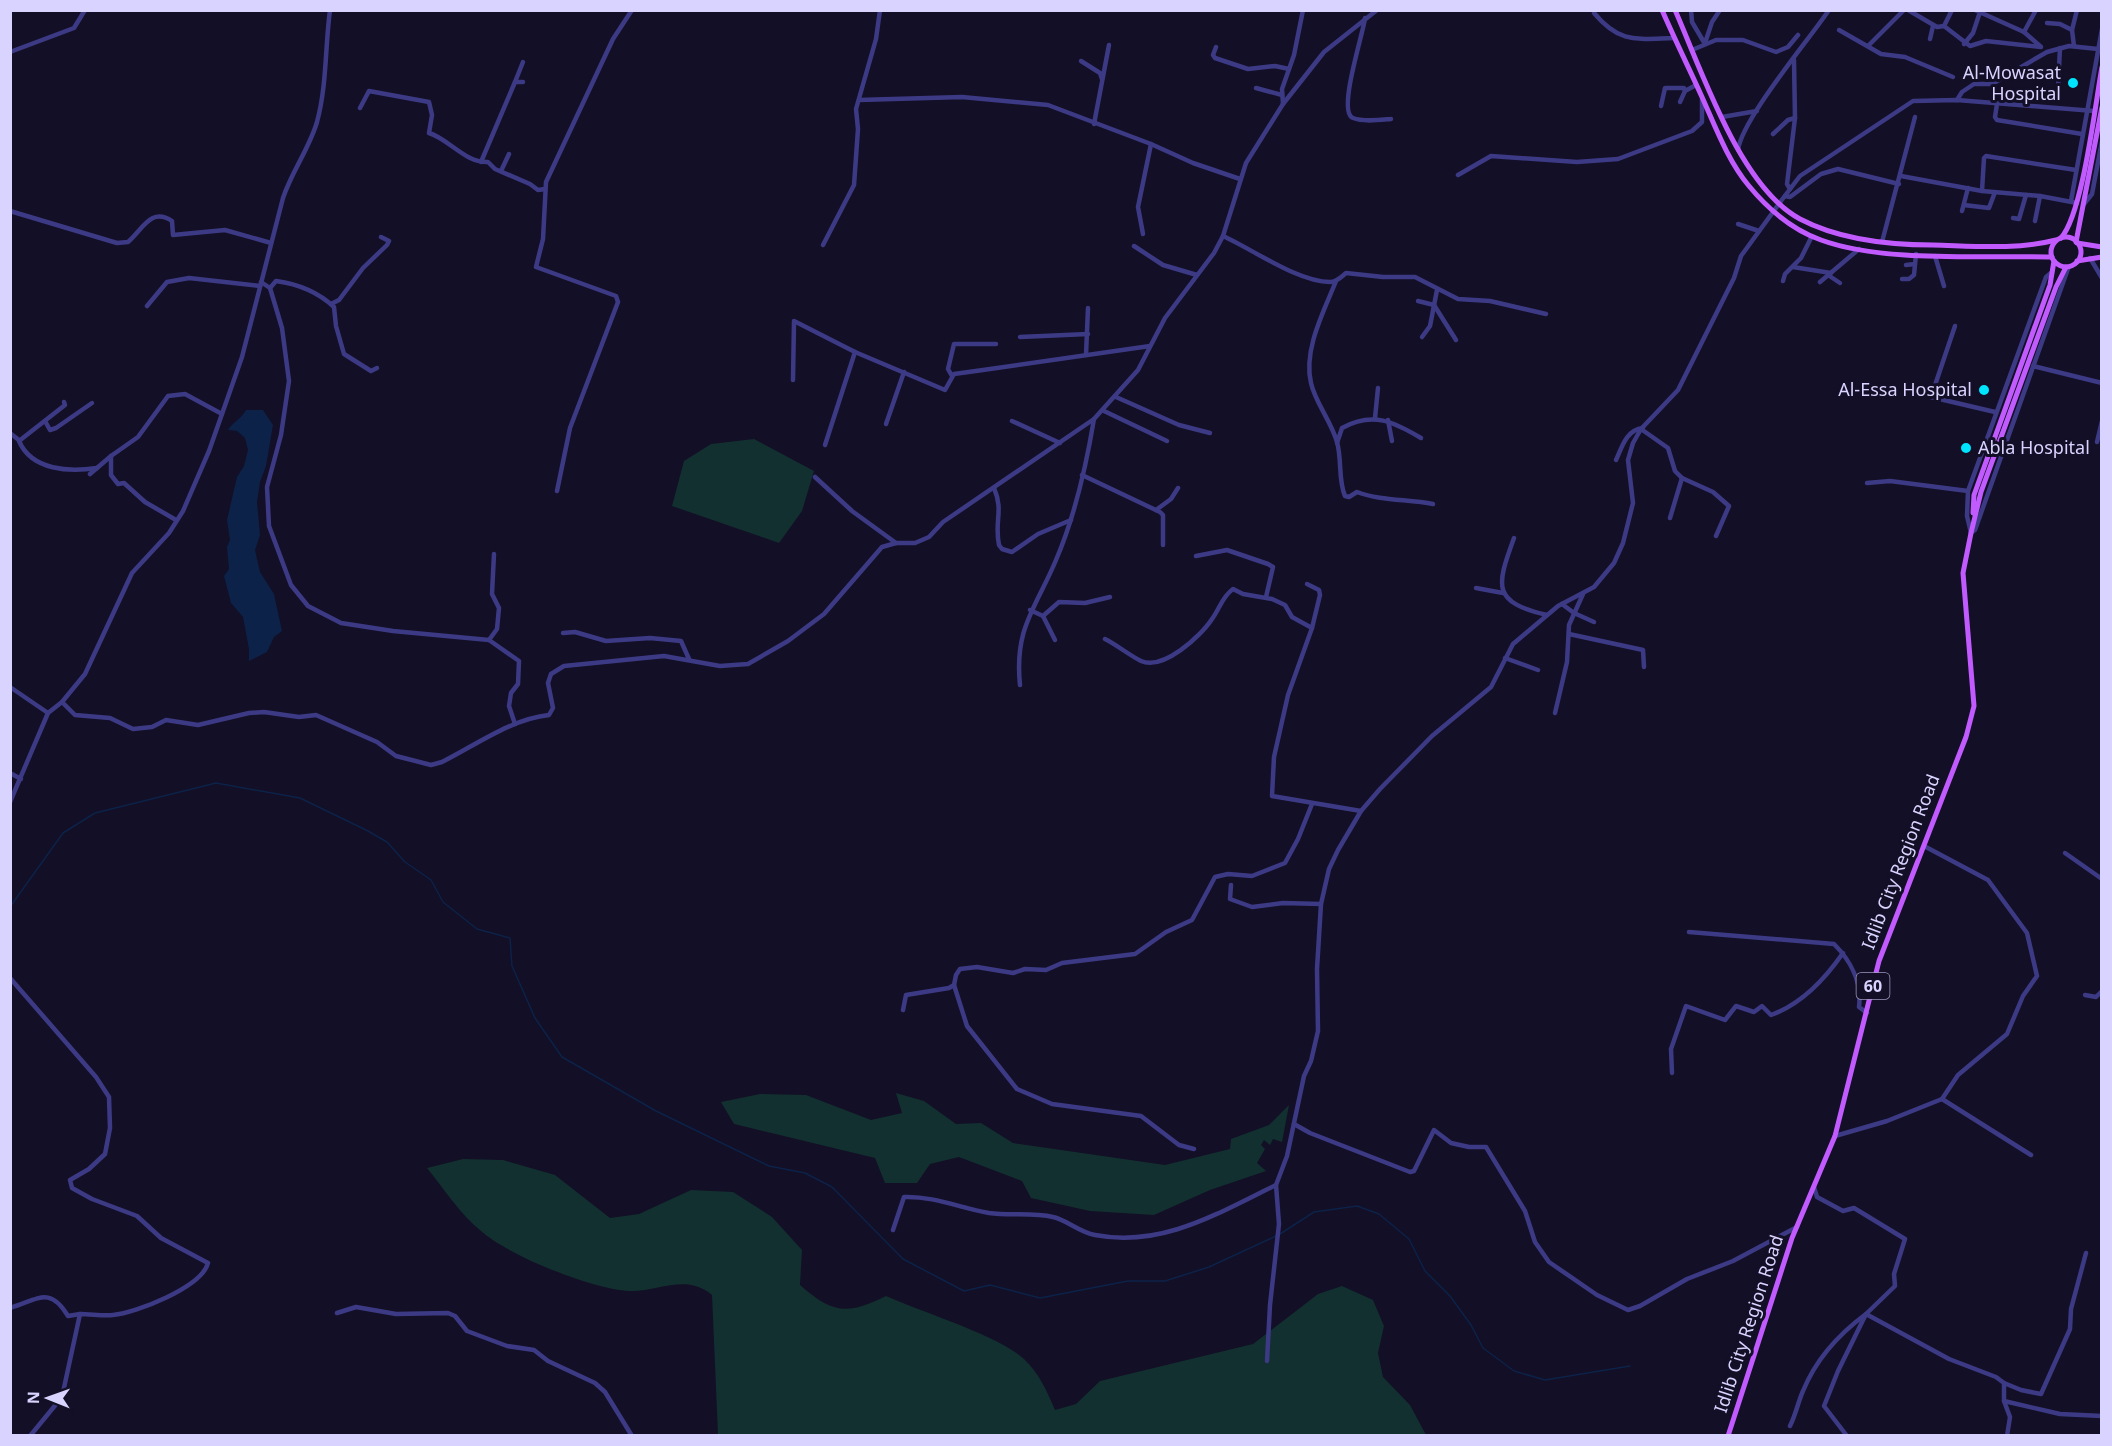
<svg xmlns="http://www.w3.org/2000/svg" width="2112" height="1446" font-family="'Noto Sans',sans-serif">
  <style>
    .green { fill: #12302f }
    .water { fill: #0c2248 }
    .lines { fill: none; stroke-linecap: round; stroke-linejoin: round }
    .stream { stroke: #0c2248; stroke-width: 1.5 }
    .minor { stroke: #3d3a85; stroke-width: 4.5 }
    .major { stroke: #c25bff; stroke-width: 5 }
    .poi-dot { fill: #00e5ff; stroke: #130f26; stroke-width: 2 }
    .labels { text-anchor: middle; stroke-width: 6; stroke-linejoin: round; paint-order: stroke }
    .shield { fill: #130f26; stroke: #9e99be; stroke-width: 1.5 }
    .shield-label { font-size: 16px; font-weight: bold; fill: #d9d4ff }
    .poi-label { font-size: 18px; fill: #d9d4ff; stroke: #130f26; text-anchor: end }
    .street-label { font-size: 18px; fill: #d9d4ff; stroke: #130f26 }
  </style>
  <rect width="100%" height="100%" fill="#130f26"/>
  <g class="green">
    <path d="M754,439L814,471L802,511L779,543L672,506L684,461L711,444Z"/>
    <path d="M896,1093L924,1101L956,1124L981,1123L1013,1143L1165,1165L1230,1149L1231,1139L1269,1125L1289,1105L1282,1142L1273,1139L1270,1145L1264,1140L1261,1145L1265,1149L1257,1163L1266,1171L1210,1190L1154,1215L1090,1211L1031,1198L1022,1181L959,1157L930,1164L917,1183H885L875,1158L734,1124L721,1102L760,1094L806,1095L871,1120L902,1113Z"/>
    <path d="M463,1159L503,1160L555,1175L610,1218L639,1214L691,1190L733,1192L772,1217L802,1250L800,1285C833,1314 847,1315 886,1296C921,1312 998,1335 1024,1359C1039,1373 1047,1391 1055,1410L1076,1404L1100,1381L1253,1344L1318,1294L1342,1286L1373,1300L1384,1326L1378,1353L1383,1377L1410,1405L1426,1435H718L712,1295C685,1273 660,1292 629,1291C592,1289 509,1256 481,1231C460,1214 444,1189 427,1168Z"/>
  </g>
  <path class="water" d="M246,410H263L273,425L266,466L260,482L257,502L260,535L255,550L260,572L274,594L282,631L274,637L267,652L249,661V649L243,617L231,603L224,576L229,569L227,547L230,540L227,520L237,477L244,466L248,450L245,438L237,431L228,430C233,422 240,420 246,410Z"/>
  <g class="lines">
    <g class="stream">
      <path d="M10,907L63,833L95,813L216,783L300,798L368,831L387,842L405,862L431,880L443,902L477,929L510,938L512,966L535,1018L562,1057L656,1111L769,1166L805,1173L832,1187L903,1259L964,1291L990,1285L1040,1298L1128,1281H1165L1209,1267L1276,1236"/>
      <path d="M1280,1234L1314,1212L1357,1206L1379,1214L1409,1239L1425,1271L1450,1296L1471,1325L1483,1348L1514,1371L1545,1380L1630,1366"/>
    </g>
    <g class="minor">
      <path d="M1691,10L1692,22L1705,44"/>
      <path d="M1908,10L1937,27L1944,26L1952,10"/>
      <path d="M1975,10L2024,32L2040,46"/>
      <path d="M1594,13C1620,44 1636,39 1674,38"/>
      <path d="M1365,18C1363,35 1337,112 1353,118C1363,122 1379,120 1391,119"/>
      <path d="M2047,23L2060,24L2072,30"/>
      <path d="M1944,26L1970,46L1986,41L2041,47"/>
      <path d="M1839,30L1881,54L1905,57L1953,77"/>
      <path d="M2024,32L2036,10"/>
      <path d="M1930,39L1933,26"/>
      <path d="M1705,43L1712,22L1720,10"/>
      <path d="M1964,44L1973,33L1980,12"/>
      <path d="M1868,46L1904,10"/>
      <path d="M2074,46L2072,30L2077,10"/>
      <path d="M1216,47L1213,55L1215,58L1248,69L1275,66L1289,69"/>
      <path d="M1692,50L1716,40H1743L1776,52L1788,47L1798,35"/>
      <path d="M10,52L74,28L85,10"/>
      <path d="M1081,61L1100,73L1102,79"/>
      <path d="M515,82L523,62"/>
      <path d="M1256,88L1282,95"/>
      <path d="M2058,88L2060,48"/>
      <path d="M859,100L962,97L1048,105L1151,144L1193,163L1240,179"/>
      <path d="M1957,100L1962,92L1974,84H1992L2047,52L2069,46L2098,49"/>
      <path d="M1680,102L1685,91L1696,85"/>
      <path d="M1283,104L1282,89L1294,55L1303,10"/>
      <path d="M1997,104L1995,117L1997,120L2082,134"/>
      <path d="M1661,106L1665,88H1684L1685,91"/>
      <path d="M360,108L369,91L429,102L432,115L429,133C449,139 465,163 488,162L495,169L530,184L538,190L545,189"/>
      <path d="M1722,117L1757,111"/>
      <path d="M1094,124L1109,45"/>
      <path d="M1773,134L1788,120L1795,118"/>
      <path d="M1738,150C1742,119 1808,41 1829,10"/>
      <path d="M481,162L515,82H523"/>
      <path d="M501,171L509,154"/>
      <path d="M1458,175L1491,156L1577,162L1618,159L1692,131L1702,122V99"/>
      <path d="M1901,176L1982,191L2040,196L2077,203"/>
      <path d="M1790,189L1787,184L1795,118L1794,60"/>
      <path d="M1982,191L1984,158L1986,156L2076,170"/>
      <path d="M1785,196L1790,197L1821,174L1838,169L1899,184"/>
      <path d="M2071,201L2102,29"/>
      <path d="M2084,204L2092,194L2102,141"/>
      <path d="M1964,205L1989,208L1995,192"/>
      <path d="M10,211L117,243L128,242C143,229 151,207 172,221L173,235L225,230L271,243"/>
      <path d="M1962,211L1968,188"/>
      <path d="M2013,218L2019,219L2026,195"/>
      <path d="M2035,221L2040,196"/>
      <path d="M1738,224L1759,231"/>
      <path d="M1143,234L1138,207L1151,144"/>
      <path d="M1223,236C1252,249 1298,282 1330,282C1337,282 1341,277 1346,273L1383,277H1415L1458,299L1490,301L1546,314"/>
      <path d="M1882,242L1915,117"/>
      <path d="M823,245L854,185L858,129L856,109L876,39L880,10"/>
      <path d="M1134,246L1163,265L1197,275"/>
      <path d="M1935,256L1944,286"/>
      <path d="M2090,258L2102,278"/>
      <path d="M1906,265L1915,264"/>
      <path d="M1793,267L1831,273"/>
      <path d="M1828,275L1840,283"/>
      <path d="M1902,279H1909L1914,275L1916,254"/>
      <path d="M1336,281C1324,311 1303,350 1311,383C1315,402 1331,421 1337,442C1342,459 1338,480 1345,496L1349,497L1357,492C1381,501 1408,499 1433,504"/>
      <path d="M1783,281L1785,274L1801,258L1812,236"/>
      <path d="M261,282L270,288L282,328L289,381L281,435L267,487L269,526L291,585L308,606L341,623L393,631L489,640L519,661L518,684L511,693L509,706L515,724"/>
      <path d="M1820,282L1859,249"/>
      <path d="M270,288L276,281C298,284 318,292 334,307L336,326L344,354L371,371L377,368"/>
      <path d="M1418,301L1434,305L1456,340"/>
      <path d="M331,304L339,300L363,268L387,245L389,241L381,237"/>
      <path d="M147,306L167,282L189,278L260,286"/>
      <path d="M1955,326L1931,397L1995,412"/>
      <path d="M1020,337L1088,334"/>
      <path d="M1422,337L1430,326L1437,290"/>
      <path d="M1086,355L1088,308"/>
      <path d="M2033,366L2102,383"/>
      <path d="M952,376L948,369L954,344H996"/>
      <path d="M793,380L794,321L855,352L945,390L954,374L983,370L1150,346"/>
      <path d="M1116,397L1179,425L1210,433"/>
      <path d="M64,402L65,405L19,441C32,471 70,472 97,468"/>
      <path d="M1104,411L1167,441"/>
      <path d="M1375,418L1378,388"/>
      <path d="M1388,420L1392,441"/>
      <path d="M45,421L50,430L56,428L92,403"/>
      <path d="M1012,421L1060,443"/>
      <path d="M886,424L904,372"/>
      <path d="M1641,429L1668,448L1675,471L1682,478L1713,492L1729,506L1716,536"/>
      <path d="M10,433L20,441"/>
      <path d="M2097,442L2102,421"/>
      <path d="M1337,443L1342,428C1373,411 1394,422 1421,438"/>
      <path d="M825,445L855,352"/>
      <path d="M111,456L138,437L168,396L185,394L222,414"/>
      <path d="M1616,460C1622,447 1626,430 1643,428"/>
      <path d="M90,474L111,456V475L118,484L124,483L145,502L176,520"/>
      <path d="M1082,475L1160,512L1163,515V545"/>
      <path d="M815,477L852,511L896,543"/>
      <path d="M1867,483L1890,481L1968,491"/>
      <path d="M994,488C1004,511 994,521 999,545L1002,549L1012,552L1038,534L1071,520"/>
      <path d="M557,491L570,428L618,302L616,296L536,267L543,239L546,182L613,39L632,10"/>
      <path d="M1156,510L1171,499L1178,488"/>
      <path d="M1670,518L1682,478"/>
      <path d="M1971,533L1975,530L2069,266"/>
      <path d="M1971,533L1967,516L1968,491L2046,277L2052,272"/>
      <path d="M1514,538C1496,587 1492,602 1547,615"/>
      <path d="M1196,556L1227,550L1268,564L1273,567L1266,597"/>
      <path d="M1307,584L1319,590L1320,595L1312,628"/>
      <path d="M1476,588L1503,593"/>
      <path d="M1562,604L1574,613L1594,622"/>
      <path d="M1030,610L1043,616L1059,602L1085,603L1110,597"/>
      <path d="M1043,616L1055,640"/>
      <path d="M563,633L575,632L606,641L650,638L681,641L689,659"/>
      <path d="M1569,634L1643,650L1644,667"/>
      <path d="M1105,639C1117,645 1129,655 1141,661C1163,671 1201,636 1212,619C1220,608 1222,597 1233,589L1243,594L1272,599L1285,605L1292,617L1312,628L1288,695L1274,757L1272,796L1361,811"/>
      <path d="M489,640L497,629L499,608L492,594L494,554"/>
      <path d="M1505,658L1538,670"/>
      <path d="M1020,685C1014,628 1036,608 1056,560C1075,516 1086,467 1094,419"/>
      <path d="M10,687L48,713"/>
      <path d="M62,702L75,715L110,718L133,729L152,727L166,720L198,725L249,713L264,712L299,717L316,715L377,742L396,756L431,765L442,762C476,745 511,719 549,715L553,708L548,683L551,674L564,666L664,656L720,666L748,664L788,641L824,614L882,547L896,543H915L929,537L943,522L1094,419L1138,370L1165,318L1214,253L1223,236L1246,163L1283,104L1324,52L1377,10"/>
      <path d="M1555,713L1567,662L1569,625L1583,594"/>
      <path d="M10,773L21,779"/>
      <path d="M10,802L48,713L62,702L85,674L132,573L169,533L183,511L209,451L242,357L283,198C292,171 309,149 317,122C327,85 325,47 330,10"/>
      <path d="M2065,853L2102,879"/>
      <path d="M1231,885L1230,899L1252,907L1283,903L1321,904"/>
      <path d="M1689,932L1834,944C1851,961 1862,983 1859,1007L1867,1013"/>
      <path d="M10,978L96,1077L109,1097L110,1128L105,1154L89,1169L70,1180L72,1188L92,1199L137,1216L161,1238L208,1263C202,1287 136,1313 113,1315C103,1316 91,1314 80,1314L62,1397L30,1436"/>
      <path d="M954,985L967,1026L1017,1089L1052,1104L1141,1116L1179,1145L1194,1149"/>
      <path d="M2085,995L2096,997L2102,991"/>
      <path d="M903,1010L906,995L949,988L954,985L956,975L960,969L977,967L1013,973L1025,969L1046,970L1062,963L1135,954L1166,932L1192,920L1215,877L1228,874L1252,876L1285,863L1298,839L1312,804"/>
      <path d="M1672,1073L1671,1049L1686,1006L1725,1020L1736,1006L1754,1012L1762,1006L1771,1015C1802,1004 1825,979 1843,953"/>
      <path d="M1942,1099L2031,1155"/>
      <path d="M1294,1124L1310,1133L1410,1172L1414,1171L1434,1130L1451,1143L1469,1147H1486L1525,1211L1535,1242L1549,1262L1597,1295L1628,1310L1640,1306L1687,1279L1733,1261L1797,1227"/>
      <path d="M1835,1136L1887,1121L1942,1099L1958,1075L2007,1034L2023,996L2037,976L2027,933L1988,880L1924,846"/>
      <path d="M1814,1187L1817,1197L1843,1211L1854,1208L1905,1239L1894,1274L1895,1286L1866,1314L1838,1371L1824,1406L1847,1436"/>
      <path d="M893,1230L904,1197C934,1196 960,1208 989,1213C1010,1216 1033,1212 1053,1217C1067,1220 1079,1232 1095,1235C1162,1248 1218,1213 1276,1185L1287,1156L1304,1076L1311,1061L1318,1031L1317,969L1321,904L1329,869L1338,850L1361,811L1380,789L1432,736L1491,687L1513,644L1558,606L1594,587L1614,563L1623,543L1633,503L1628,460L1633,443L1641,429L1678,390L1734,278L1741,256L1781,201L1800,176L1913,101L1957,100L2094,111"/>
      <path d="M10,1308C39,1299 50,1286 68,1316L80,1314"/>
      <path d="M337,1313L356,1307L396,1314L448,1313L455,1316L467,1331L507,1346L534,1350L548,1361L595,1383L605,1392L632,1436"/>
      <path d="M1267,1361L1270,1305L1279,1224L1276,1185"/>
      <path d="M2004,1383L2021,1390L2041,1394L2070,1329L2071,1309L2086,1253"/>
      <path d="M2004,1401L2010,1417L2007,1436"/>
      <path d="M1790,1426C1796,1414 1798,1402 1803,1391C1816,1359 1839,1334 1866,1314L1949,1359L1996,1377L2004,1383V1401L2060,1414L2102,1416"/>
    </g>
    <g class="major">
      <path d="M1662,10C1675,40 1689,68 1702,97C1715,126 1728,161 1749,186C1768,209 1793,230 1821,240C1884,263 1984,255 2052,257"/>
      <path d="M1675,10C1702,71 1740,187 1800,219C1840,240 1889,245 1933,245C1974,246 2017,250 2056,240"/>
      <circle cx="2066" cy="252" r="15"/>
      <path d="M2061,238C2083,213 2095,105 2102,67"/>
      <path d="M2076,242L2102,107"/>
      <path d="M2077,243L2102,247"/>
      <path d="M2077,261L2102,257"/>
      <path d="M1973,513L1974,495L2050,285L2054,261"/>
      <path d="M1728,1436L1792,1238L1835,1136L1879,961L1966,737L1974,706L1963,573L1971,533L1981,492L2056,287L2066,267"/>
    </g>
  </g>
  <g class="poi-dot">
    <circle cx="2073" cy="83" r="6"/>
    <circle cx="1984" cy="390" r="6"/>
    <circle cx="1966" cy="448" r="6"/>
  </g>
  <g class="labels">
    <rect class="shield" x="1856.5" y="973" width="33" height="26" rx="4.5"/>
    <g class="shield-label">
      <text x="1873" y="992">60</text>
    </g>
    <g class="poi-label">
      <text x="2061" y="79">Al-Mowasat<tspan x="2061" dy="21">Hospital</tspan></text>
      <text x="1972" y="396">Al-Essa Hospital</text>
      <text x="1978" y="454" text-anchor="start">Abla Hospital</text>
    </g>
    <g class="street-label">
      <text transform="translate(1901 862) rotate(-69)" y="6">Idlib City Region Road</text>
      <text transform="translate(1749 1324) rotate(-72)" y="6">Idlib City Region Road</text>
    </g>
  </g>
  <rect width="2112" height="1446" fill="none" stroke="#d9d4ff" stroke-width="24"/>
  <g transform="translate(48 1398) rotate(271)" stroke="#130f26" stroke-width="4.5" paint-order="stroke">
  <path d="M0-4.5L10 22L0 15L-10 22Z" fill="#d9d4ff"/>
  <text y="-9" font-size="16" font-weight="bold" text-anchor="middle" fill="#d9d4ff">N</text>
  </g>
</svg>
